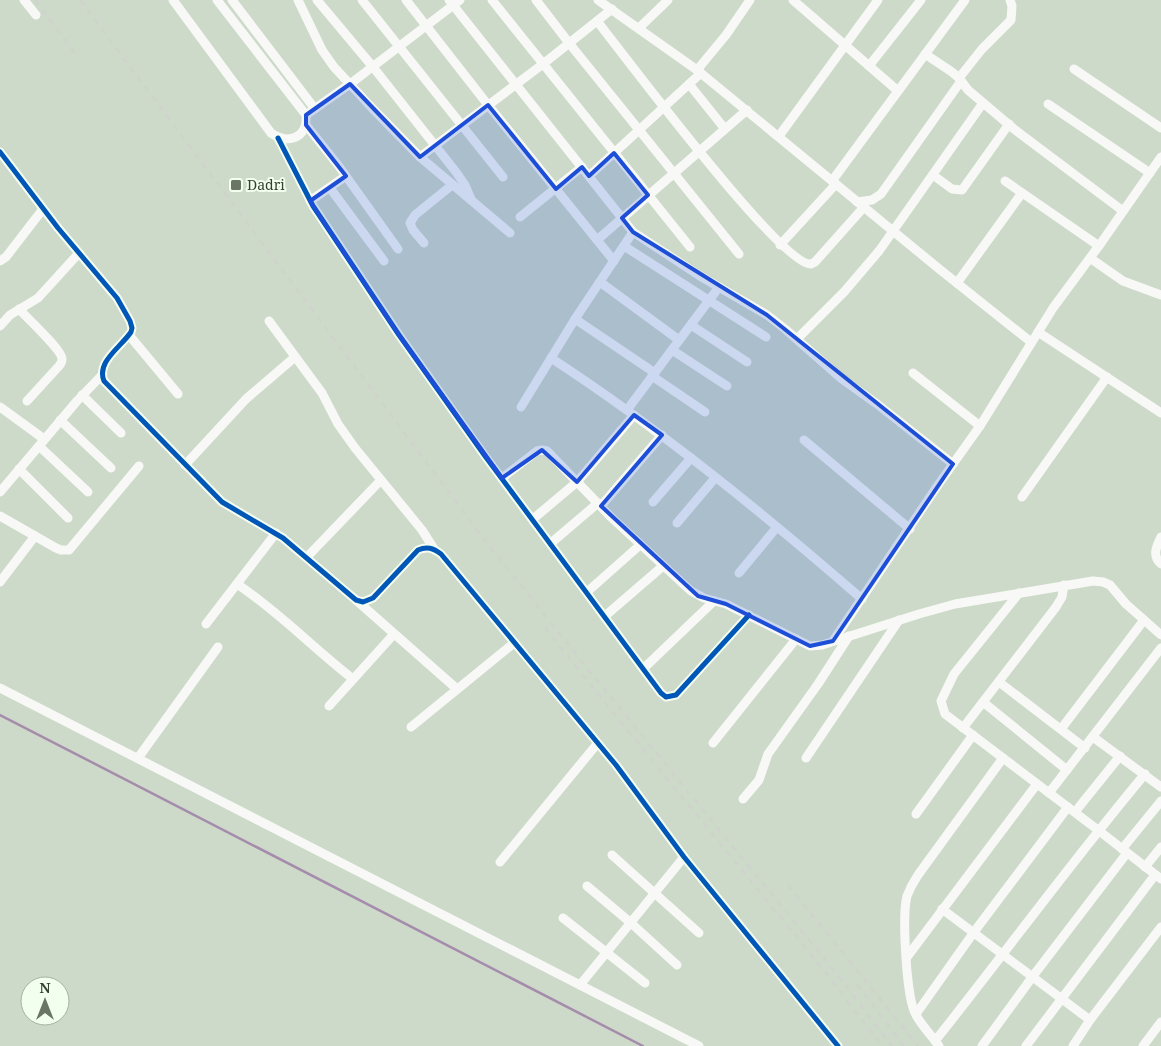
<svg xmlns="http://www.w3.org/2000/svg" width="1161" height="1046" font-family="'Noto Serif',serif">
  <style>
    .lines { fill: none; stroke-linecap: round; stroke-linejoin: round }
    .stream { stroke: #a58cac; stroke-width: 2.5 }
    .minor { stroke: #f8f9f7; stroke-width: 9 }
    .rail { stroke: #cfd2cd; stroke-width: 2.5; stroke-dasharray: 6 6; stroke-linecap: butt }
    .cycleway-casing { stroke: #f2ffee; stroke-width: 8 }
    .cycleway { stroke: #0057b8; stroke-width: 5 }
    .marked { fill: #1d4ed8; fill-opacity: 0.2; stroke: #1d4ed8; stroke-width: 4; stroke-linejoin: round }
    .poi-dot { fill: #6a7567; stroke: #f2ffee; stroke-width: 2 }
    .labels { text-anchor: middle; stroke-width: 4; stroke-linejoin: round; paint-order: stroke }
    .poi-label { font-size: 14px; fill: #343e32; stroke: #f2ffee; text-anchor: start }
  </style>
  <rect width="100%" height="100%" fill="#cddac9"/>
  <g class="lines">
    <path class="stream" d="M0,715L643,1046"/>
    <g class="minor">
      <path d="M24,0L36,15"/>
      <path d="M173,0L271,133C288,145 308,138 306,115L217,0"/>
      <path d="M232,0L315,109"/>
      <path d="M298,0L322,50L334,67L372,108L420,157L510,233"/>
      <path d="M317,0L373,67L456,172L465,185L471,199"/>
      <path d="M362,0L503,177"/>
      <path d="M406,0L488,105L614,261"/>
      <path d="M449,0L633,232L700,276L767,315L785,329L842,379L877,404L953,464"/>
      <path d="M492,0L690,247"/>
      <path d="M536,0L569,43L739,254"/>
      <path d="M598,0L697,70L938,268L1031,342"/>
      <path d="M793,0L898,91"/>
      <path d="M597,21C624,55 781,266 811,264L815,262L864,207"/>
      <path d="M639,28L668,0"/>
      <path d="M925,54L952,72L959,78L968,90L1014,129L1123,211"/>
      <path d="M869,66L921,0"/>
      <path d="M1074,69L1161,128"/>
      <path d="M697,70L726,35L750,0"/>
      <path d="M959,78L982,49L1011,20L1012,6L1010,0"/>
      <path d="M689,84L725,129"/>
      <path d="M1048,104L1150,173"/>
      <path d="M306,115L350,84L460,0"/>
      <path d="M306,125L338,165L398,249"/>
      <path d="M779,136L878,0"/>
      <path d="M278,138L313,206L399,335L485,456L661,693L666,697L676,695L749,615"/>
      <path d="M0,152L58,228L117,298L130,321L132,328L131,332C121,347 96,362 104,381L222,502L283,538L356,600L363,602L373,598L418,550C427,546 433,548 441,554L616,765L684,857L838,1046"/>
      <path d="M420,157L543,64L612,9"/>
      <path d="M933,175L952,189L962,190L1009,124"/>
      <path d="M589,176L701,73"/>
      <path d="M832,181L965,0"/>
      <path d="M1005,181L1099,246"/>
      <path d="M330,188L384,261"/>
      <path d="M310,201L346,176"/>
      <path d="M857,202L872,200L881,194L961,81"/>
      <path d="M520,217L582,167"/>
      <path d="M597,240L747,110"/>
      <path d="M424,243L413,230L410,223L415,215L452,185"/>
      <path d="M780,245L836,184"/>
      <path d="M624,246L766,337"/>
      <path d="M1090,258L1123,281L1161,295"/>
      <path d="M0,261L6,257L43,209"/>
      <path d="M600,282L679,340"/>
      <path d="M957,283L1022,193"/>
      <path d="M19,309C27,318 62,350 62,359C62,362 61,364 59,366L27,401"/>
      <path d="M575,319L655,373"/>
      <path d="M269,321L322,393L338,424L355,448L422,530L434,549"/>
      <path d="M691,325L747,362"/>
      <path d="M0,326L10,315L38,298L79,253"/>
      <path d="M1038,332L1161,413"/>
      <path d="M129,335L178,394"/>
      <path d="M797,339L844,292L879,251L983,103"/>
      <path d="M672,350L727,386"/>
      <path d="M551,358C661,430 763,513 862,599"/>
      <path d="M913,373L980,426"/>
      <path d="M652,376L705,412"/>
      <path d="M82,395L121,433"/>
      <path d="M0,407L44,439"/>
      <path d="M521,407L575,319L633,232"/>
      <path d="M627,410L719,287"/>
      <path d="M60,420L111,468"/>
      <path d="M804,440L910,529"/>
      <path d="M39,446L88,492"/>
      <path d="M185,465L246,399L295,357"/>
      <path d="M19,469L68,518"/>
      <path d="M502,478L537,451L542,450L547,451L612,518L691,591L704,598L726,604L810,646L822,645L919,614L955,604L1093,581L1103,582L1110,585L1126,604L1161,635"/>
      <path d="M0,492L77,401L102,375"/>
      <path d="M1022,497L1107,377"/>
      <path d="M653,502L691,458"/>
      <path d="M601,506L662,435"/>
      <path d="M0,516L56,548L61,550H69L139,466"/>
      <path d="M533,519L577,482L634,415"/>
      <path d="M677,523L715,478"/>
      <path d="M1161,537C1156,547 1152,556 1161,564"/>
      <path d="M551,543L598,503"/>
      <path d="M307,557L381,480"/>
      <path d="M739,573L777,527"/>
      <path d="M0,582L35,536"/>
      <path d="M237,584C279,612 313,648 353,679"/>
      <path d="M587,592L640,545"/>
      <path d="M1019,593L954,674L941,701L945,714L1098,830L1161,879"/>
      <path d="M356,600L457,689"/>
      <path d="M605,616L663,566"/>
      <path d="M206,624L276,533"/>
      <path d="M833,641L938,485L980,426L1053,308L1101,243L1161,157"/>
      <path d="M643,669L714,601"/>
      <path d="M999,682L1085,748"/>
      <path d="M0,688L699,1046"/>
      <path d="M983,702L1067,770"/>
      <path d="M329,706L394,634"/>
      <path d="M411,727L514,643"/>
      <path d="M963,728L1056,607L1062,597L1064,585"/>
      <path d="M1061,729L1144,620"/>
      <path d="M1093,737L1161,787"/>
      <path d="M713,743L796,639"/>
      <path d="M138,758L218,647"/>
      <path d="M806,758L899,620"/>
      <path d="M1049,793L1161,648"/>
      <path d="M743,799L759,780L768,754L818,684L849,636"/>
      <path d="M1075,812L1120,756"/>
      <path d="M916,814L973,735"/>
      <path d="M1122,849L1161,801"/>
      <path d="M612,855L699,933"/>
      <path d="M500,862L597,744"/>
      <path d="M1145,867L1161,847"/>
      <path d="M587,886L631,923L677,965"/>
      <path d="M942,909L1090,1020"/>
      <path d="M563,918L645,983"/>
      <path d="M907,957L1037,784"/>
      <path d="M580,985L684,857"/>
      <path d="M916,1014L974,932L1068,807"/>
      <path d="M935,1041C1006,952 1072,861 1145,774"/>
      <path d="M939,1046C932,1036 922,1026 916,1015C906,998 902,915 907,896C910,888 914,881 918,875L1003,758"/>
      <path d="M982,1046L1033,976L1127,853"/>
      <path d="M1026,1046L1155,875"/>
      <path d="M1073,1046L1090,1020L1161,927"/>
      <path d="M1143,1046L1161,1022"/>
    </g>
    <g class="rail">
      <path d="M35,0L77,56"/>
      <path d="M80,0L483,538L587,668L832,968L892,1046"/>
      <path d="M545,627L580,672L826,973L882,1046"/>
      <path d="M788,885L918,1046"/>
      <path d="M857,984L904,1046"/>
    </g>
    <g class="cycleway-casing">
      <g id="cycleway">
        <path d="M278,138L313,206L399,335L485,456L661,693L666,697L676,695L749,615"/>
        <path d="M0,152L58,228L117,298L130,321L132,328L131,332C121,347 96,362 104,381L222,502L283,538L356,600L363,602L373,598L418,550C427,546 433,548 441,554L616,765L684,857L838,1046"/>
      </g>
    </g>
    <use href="#cycleway" class="cycleway"/>
  </g>
  <path class="marked" d="M350,84L420,157L488,105L556,189L582,167L589,176L614,153L648,195L622,218L633,232L767,315L953,464L833,641L810,646L726,604L698,596L601,506L662,435L634,415L577,482L542,450L502,478L399,335L310,201L346,176L306,125V115Z"/>
  <rect class="poi-dot" x="230" y="179" width="12" height="12" rx="2.5"/>
  <g class="labels">
    <g class="poi-label">
      <text x="247" y="190">Dadri</text>
    </g>
  </g>
  <g transform="translate(45 1001)"><circle r="24" fill="#f2ffee" stroke="#a6b2a3"/>
  <path d="M0-4L9 19L0 12L-9 19Z" fill="#6a7567"/>
  <text y="-8" font-size="14" font-weight="bold" text-anchor="middle" fill="#343e32">N</text>
  </g>
</svg>
